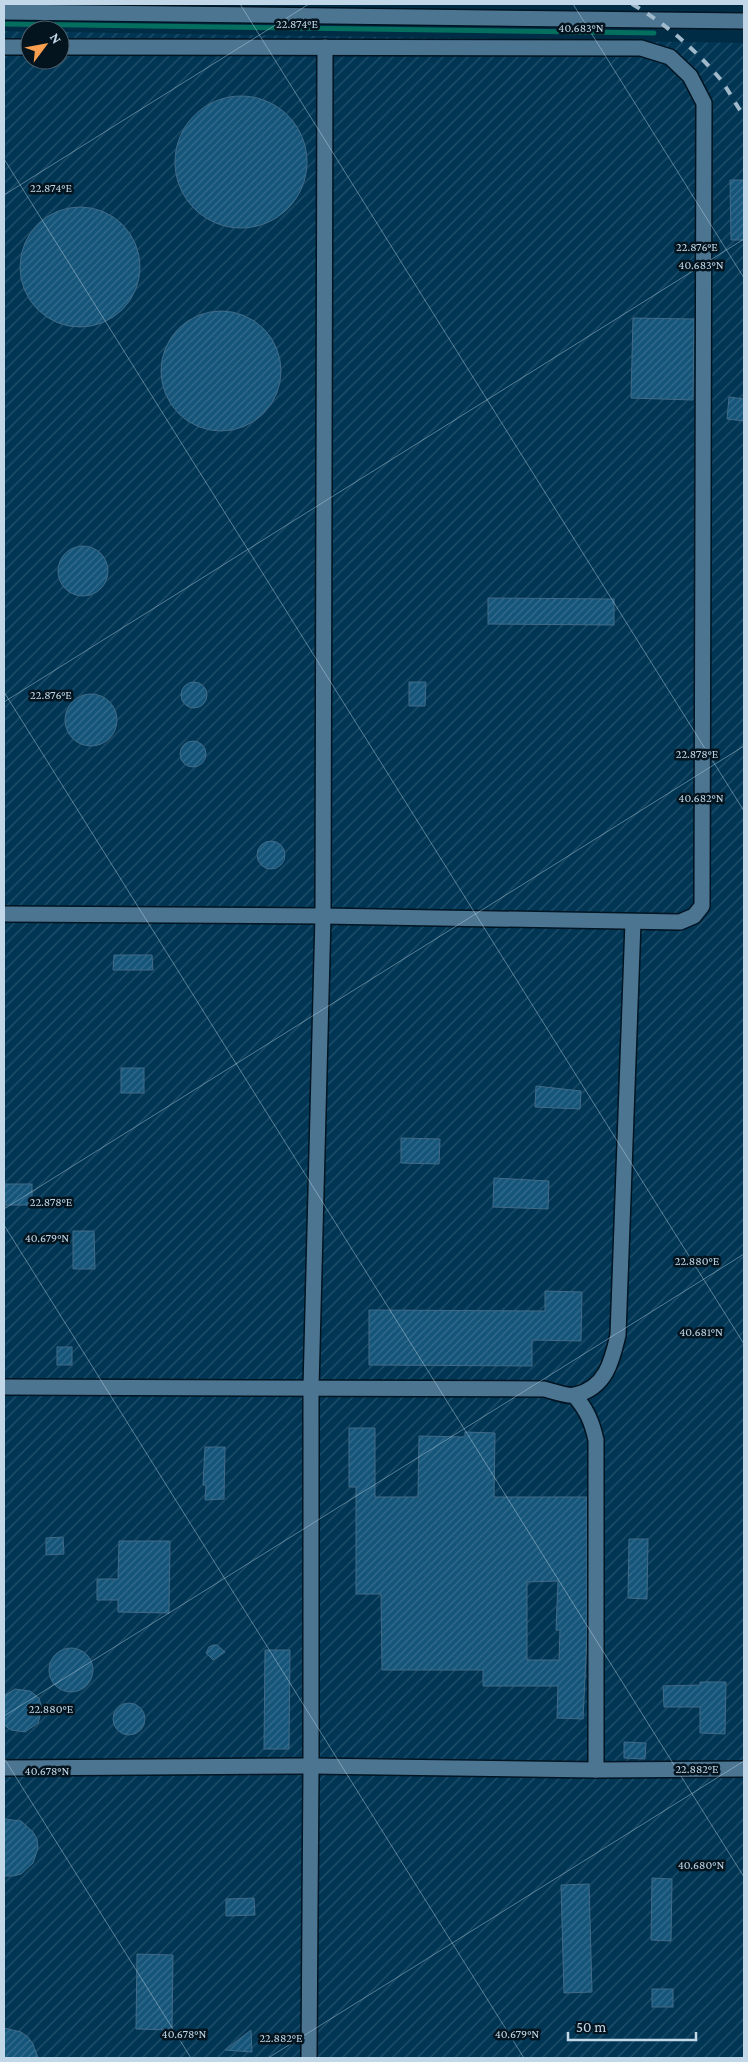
<svg xmlns="http://www.w3.org/2000/svg" width="748" height="2062" font-family="'Crimson Pro',serif">
  <style>
    .industrial { fill: url(#industrial-furrows) }
    .lines { fill: none; stroke-linecap: round; stroke-linejoin: round }
    .stream { stroke: #046e5f; stroke-width: 5 }
    .building { fill: url(#building-hatch); stroke: #426b87; fill-rule: evenodd }
    .minor-casing { stroke: #011421; stroke-width: 18 }
    .minor { stroke: #4c7592; stroke-width: 15 }
    .rail { stroke: #a0bacb; stroke-width: 4; stroke-dasharray: 9 9; stroke-linecap: butt }
    .ticks { fill: none; stroke: #c2d7e7; stroke-width: 1; stroke-opacity: 0.45 }
    .ticks-label { font-size: 12px; text-anchor: middle; fill: #c2d7e7; stroke: #04141e; stroke-width: 5; stroke-linejoin: round; paint-order: stroke }
  </style>
  <defs>
    <pattern id="industrial-furrows" width="10" height="10" patternUnits="userSpaceOnUse" patternTransform="scale(1.25)"><rect width="10" height="10" fill="#003654"/><path d="M-1 1l2-2M0 10L10 0M9 11l2-2" fill="none" stroke="#24526d"/></pattern>
    <pattern id="building-hatch" width="6" height="6" patternUnits="userSpaceOnUse" patternTransform="scale(1.25)"><rect width="6" height="6" fill="#16557a"/><path d="M-1 1l2-2M0 6l6-6M5 7l2-2" fill="none" stroke="#366d8d"/></pattern>
  </defs>
  <rect width="100%" height="100%" fill="#002d45"/>
  <path class="industrial" d="M4,31L30,32V60H60V32L744,43V2058H4Z"/>
  <g class="lines">
    <path class="stream" d="M4,24L654,33"/>
  </g>
  <g class="building">
    <circle cx="241" cy="162" r="66"/>
    <path d="M730,180H744V240H731Z"/>
    <circle cx="80" cy="267" r="60"/>
    <circle cx="221" cy="371" r="60"/>
    <path d="M633,318L694,319L693,400L631,398Z"/>
    <path d="M729,397L744,399V421L727,419Z"/>
    <circle cx="83" cy="571" r="25"/>
    <path d="M488,598L614,599V625L488,624Z"/>
    <circle cx="194" cy="695" r="13"/>
    <path d="M409,682H426L425,706H409Z"/>
    <circle cx="91" cy="720" r="26"/>
    <circle cx="193" cy="754" r="13"/>
    <circle cx="271" cy="855" r="14"/>
    <path d="M114,955H152L153,970H113Z"/>
    <rect x="121" y="1068" width="23" height="25"/>
    <path d="M536,1086L581,1091L580,1109L535,1107Z"/>
    <path d="M401,1138L440,1139L439,1164L401,1163Z"/>
    <path d="M494,1178L549,1181L548,1209L493,1207Z"/>
    <rect x="4" y="1184" width="28" height="21"/>
    <path d="M73,1231H94L95,1269H73Z"/>
    <path d="M545,1291L582,1292L581,1341L532,1340V1366L369,1365V1310L545,1311Z"/>
    <rect x="57" y="1347" width="15" height="18"/>
    <path d="M349,1428H375V1497H418L419,1436L465,1437V1432L495,1433L494,1497H587V1637L583,1719L557,1718L558,1686H483V1670H382L381,1594H356V1487H349ZM558,1581L556,1630H560L559,1660H527V1582Z"/>
    <path d="M205,1447H225L224,1499L205,1500L206,1485H203Z"/>
    <path d="M63,1537L64,1554L46,1555V1538Z"/>
    <path d="M629,1539H648L647,1599L628,1598Z"/>
    <path d="M119,1541H170L169,1613L118,1612V1600H97V1579H118Z"/>
    <path d="M213,1645H217L225,1652L213,1660L206,1653L209,1647Z"/>
    <circle cx="71" cy="1670" r="22"/>
    <path d="M265,1650H290L289,1749H264Z"/>
    <path d="M700,1682H726L725,1734L700,1733V1707H664L663,1686L700,1685Z"/>
    <path d="M15,1689L30,1691L39,1698L42,1709L38,1723L25,1732L11,1730L4,1725V1696Z"/>
    <circle cx="129" cy="1719" r="16"/>
    <path d="M624,1742L646,1743L645,1759L624,1758Z"/>
    <path d="M4,1819L21,1821L33,1832L37,1839L38,1848L33,1863L21,1874L13,1876H4Z"/>
    <path d="M652,1878L672,1879L671,1941L651,1940Z"/>
    <path d="M589,1884L592,1992L564,1993L561,1885Z"/>
    <path d="M254,1898L255,1915L226,1916V1899Z"/>
    <path d="M137,1954L173,1955L172,2030L136,2029Z"/>
    <rect x="652" y="1989" width="21" height="18"/>
    <path d="M4,2028L21,2032L28,2037L33,2044L38,2058H4Z"/>
    <path d="M251,2030L252,2052L225,2050Z"/>
  </g>
  <g class="lines">
    <g class="minor-casing">
      <g id="minor">
        <path d="M4,12L744,21"/>
        <path d="M4,47H30"/>
        <path d="M4,914L323,916L680,922L694,916L702,906L704,103L690,76L670,57L641,48L60,47"/>
        <path d="M4,1387L544,1389C553,1391 567,1397 575,1395C606,1388 612,1361 618,1335L633,922"/>
        <path d="M574,1395C587,1410 592,1422 596,1440V1770"/>
        <path d="M4,1768L311,1766L596,1770L744,1769"/>
        <path d="M309,2058L311,1766V1388L323,916L325,47"/>
      </g>
    </g>
    <use href="#minor" class="minor"/>
    <path class="rail" d="M632,4C666,24 696,50 721,80C729,91 736,105 744,116"/>
  </g>
  <path class="ticks" d="M240,4L744,811M573,4L744,278M4,159L744,1344M4,195L309,4M4,692L744,1877M4,702L744,239M4,1209L744,746M4,1225L524,2058M4,1716L744,1254M4,1758L191,2058M268,2058L744,1761"/>
  <g class="ticks-label">
    <text x="297" y="28">22.874°E</text>
    <text x="581" y="32">40.683°N</text>
    <text x="51" y="192">22.874°E</text>
    <text x="697" y="251">22.876°E</text>
    <text x="701" y="269">40.683°N</text>
    <text x="51" y="699">22.876°E</text>
    <text x="697" y="758">22.878°E</text>
    <text x="701" y="802">40.682°N</text>
    <text x="51" y="1206">22.878°E</text>
    <text x="47" y="1242">40.679°N</text>
    <text x="697" y="1265">22.880°E</text>
    <text x="701" y="1336">40.681°N</text>
    <text x="51" y="1713">22.880°E</text>
    <text x="697" y="1773">22.882°E</text>
    <text x="47" y="1775">40.678°N</text>
    <text x="701" y="1869">40.680°N</text>
    <text x="184" y="2038">40.678°N</text>
    <text x="517" y="2038">40.679°N</text>
    <text x="281" y="2042">22.882°E</text>
  </g>
  <rect width="748" height="2062" fill="none" stroke="#c2d7e7" stroke-width="10"/>
  <g transform="translate(45 45) rotate(58)"><circle r="24" fill="#04141e" stroke="#50626e"/>
  <path d="M0-4L9 19L0 12L-9 19Z" fill="#fa9f4f"/>
  <text y="-8" font-size="14" font-weight="bold" text-anchor="middle" fill="#c2d7e7">N</text>
  </g>
  <path d="M568 2032v8h128v-8" fill="none" stroke="#c2d7e7" stroke-width="2.5"/>
  <text x="576" y="2032" font-size="15" fill="#c2d7e7" stroke="#04141e" stroke-width="4" paint-order="stroke">50 m</text>
</svg>
